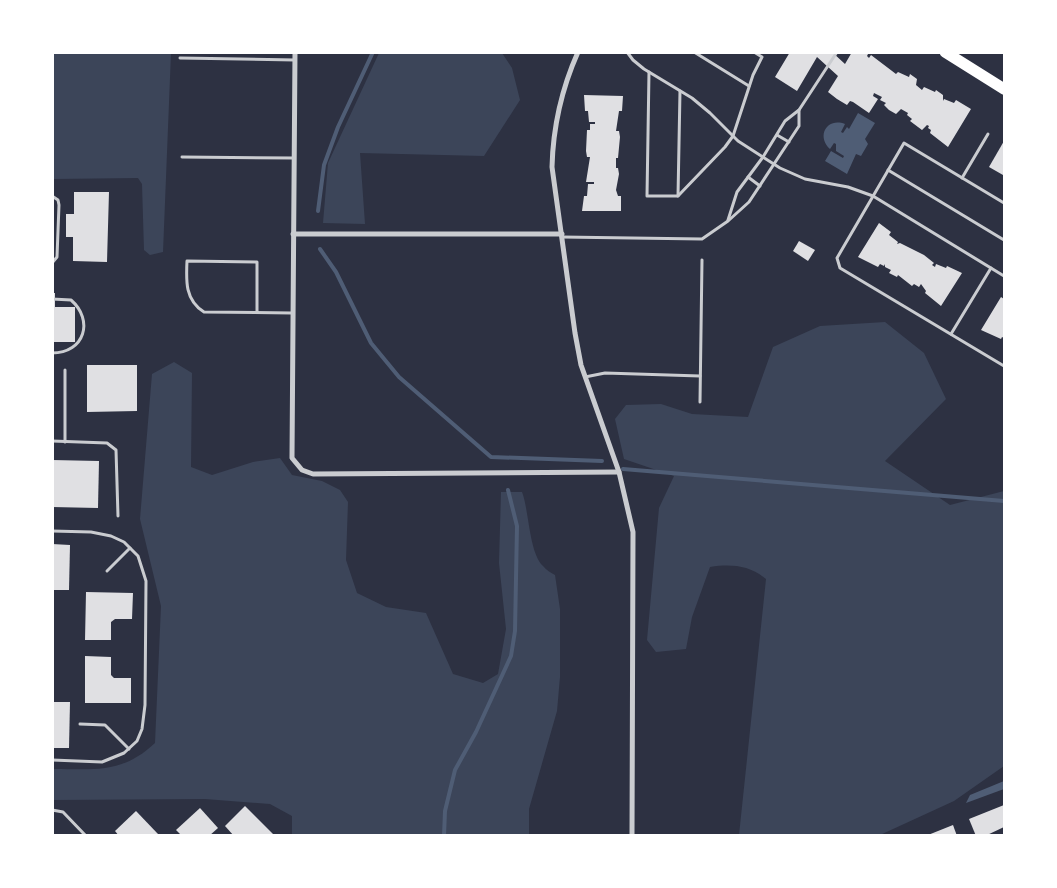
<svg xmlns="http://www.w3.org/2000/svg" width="1057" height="888" font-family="'Source Sans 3',sans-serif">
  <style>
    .green { fill: #3c4559 }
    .water { fill: #4f5d75 }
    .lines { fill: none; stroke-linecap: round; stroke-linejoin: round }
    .stream { stroke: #4f5d75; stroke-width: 4 }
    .building { fill: #e0e0e3 }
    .service { stroke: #caccd0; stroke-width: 3 }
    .minor { stroke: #caccd0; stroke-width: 5 }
    .primary { stroke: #fff; stroke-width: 11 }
  </style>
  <rect width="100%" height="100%" fill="#2d3142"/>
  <g class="green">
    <path d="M52,53H171L163,252L150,255L144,250L142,184L138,178L53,179Z"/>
    <path d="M379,53H502L512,68L520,100L484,156L360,153L365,224L323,223L328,163Z"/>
    <path d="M885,322L924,353L946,399L885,461L950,505L1004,491V766L954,801L880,835H739L766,579C749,565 731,564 710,567L692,617L686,649L656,652L647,640L659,508L674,476L624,459L615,419L626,405L661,404L692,414L748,417L773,347L820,326Z"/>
    <path d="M174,362L192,373L191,467L212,475L253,462L280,458L292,475L322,481L340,490L348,502L346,560L357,593L386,607L426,613L453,674L483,683L498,674L506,629L499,563L501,492H522C529,510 529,553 543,566C546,570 551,573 555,575L560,609V677L557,711L529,809V835H292V816L270,804L205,799L53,800V769C95,769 122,774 155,743L161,606L140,519L152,374Z"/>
  </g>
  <g class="water">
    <path d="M858,113L875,123L865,139L868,144L861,156L856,154L847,174L825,161L831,151L843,158L844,156L836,151V144L834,143L830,149C816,136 827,117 845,124L841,132L843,133L847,127L849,129Z"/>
    <path d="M1004,781V789L966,803L970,795Z"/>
  </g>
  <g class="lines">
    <g class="stream">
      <path d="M318,211L324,165L338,127L373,52"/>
      <path d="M320,249L336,272L371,343L399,377L491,457L602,461"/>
      <path d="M623,469L1004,501"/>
      <path d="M444,836L445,811L455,770L476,732L511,656L515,631L517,526L508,490"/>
    </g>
  </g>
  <g class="building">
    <path d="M790,52H832L845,64L852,52H869L867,56L869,58L871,55L896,74L898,72L909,77L910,74L917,79L916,85L922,90L924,87L935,92L936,90L943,95V101L944,99L954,103L956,100L971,109L948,147L930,133L931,130L928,128L929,126L927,125L922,130L910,121L912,119L907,115L908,113L901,109L896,114L889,110L884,105L886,103L880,100L882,97L874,93L873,96L878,99L869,113L853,102L850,101L847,105L837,99L828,92L838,76L817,57L797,91L775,77Z"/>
    <path d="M584,95L623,96L622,111H619L616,131H619L620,137L618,158H616V168H618L619,174L616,190L618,196H621V211H582L584,196H587L588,184H594V182H586L590,157H587L586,151L587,130H590V124H595V122H589L588,111H585Z"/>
    <path d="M1004,141V173L1003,175L989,167Z"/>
    <path d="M74,192H109L107,262L73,261V237H66V214H74Z"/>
    <path d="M879,223L891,232L889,235L898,242L897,244L900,243L924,255L934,263L932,265L935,267L936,264L946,268L947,266L962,273L941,306L925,293L926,291L921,284L919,287L914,284L912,286L898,275L897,277L889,273L891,270L885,267V264L884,266L880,264L878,267L858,257Z"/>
    <path d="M799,241L815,250L808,261L793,251Z"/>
    <path d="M52,293H55V307H75V342H52Z"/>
    <path d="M1001,297L1004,299V338L1002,337L1001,339L981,330Z"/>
    <path d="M87,365H137V411L87,412Z"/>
    <path d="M52,460L99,461L98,508L52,507Z"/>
    <path d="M52,544L70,545L69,590H52Z"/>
    <path d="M86,592L133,593L132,619H115L111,622V640H85Z"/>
    <path d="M85,656L111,657V675L114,678H131V703H85Z"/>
    <path d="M52,702H70L69,748H52Z"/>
    <path d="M1004,805V827L985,836H976L969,819Z"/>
    <path d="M245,806L273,834L271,836H234L225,826Z"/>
    <path d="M200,808L218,828L209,836H182L176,830Z"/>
    <path d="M136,811L158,834L157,836H119L115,831Z"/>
    <path d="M953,825L957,836H928V835Z"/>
  </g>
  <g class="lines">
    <g class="service">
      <path d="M627,52L633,60L644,69L692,98L710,113L738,141L780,168L805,179L848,187L873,196L1004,276"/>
      <path d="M694,52L749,86"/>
      <path d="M180,58L295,60"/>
      <path d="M649,72L647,196H678L725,147L733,136L753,75L762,57L754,52"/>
      <path d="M777,135L789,142"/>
      <path d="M182,157L294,158"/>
      <path d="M888,170L1004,240"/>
      <path d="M748,177L760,186"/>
      <path d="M962,178L988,134"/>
      <path d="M52,196L58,200L59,205L57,257L52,263"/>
      <path d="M678,196L680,91"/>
      <path d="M1004,203L904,143L837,258L840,268L1004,366"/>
      <path d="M728,220L737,192L763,157L785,121L799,110L837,52"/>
      <path d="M562,237L702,239L728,221L749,202L799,126V110"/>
      <path d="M52,299L71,300C94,320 85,353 52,353"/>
      <path d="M257,312V262L187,261C186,281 185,300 204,312L292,313"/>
      <path d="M951,334L991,268"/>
      <path d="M585,377L605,373L700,376"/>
      <path d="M700,402L702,260"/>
      <path d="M52,441L107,443L116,450L118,516"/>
      <path d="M65,442V370"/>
      <path d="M52,531L91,532L111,536L124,542L138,556L146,581L145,705L142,729L137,741L124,753L102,762L52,760"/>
      <path d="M107,571L130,548"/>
      <path d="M80,724L105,725L129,749"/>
      <path d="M52,810L63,812L86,836"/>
    </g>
    <g class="minor">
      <path d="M295,52L292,458L302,470L313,474L619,472"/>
      <path d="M578,52C562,88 553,127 552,167L575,333L581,365L619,472L633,532L632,836"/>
      <path d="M293,234H562"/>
    </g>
    <path class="primary" d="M945,52L1004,89"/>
  </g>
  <rect width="1057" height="888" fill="none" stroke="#ffffff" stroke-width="108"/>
</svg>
